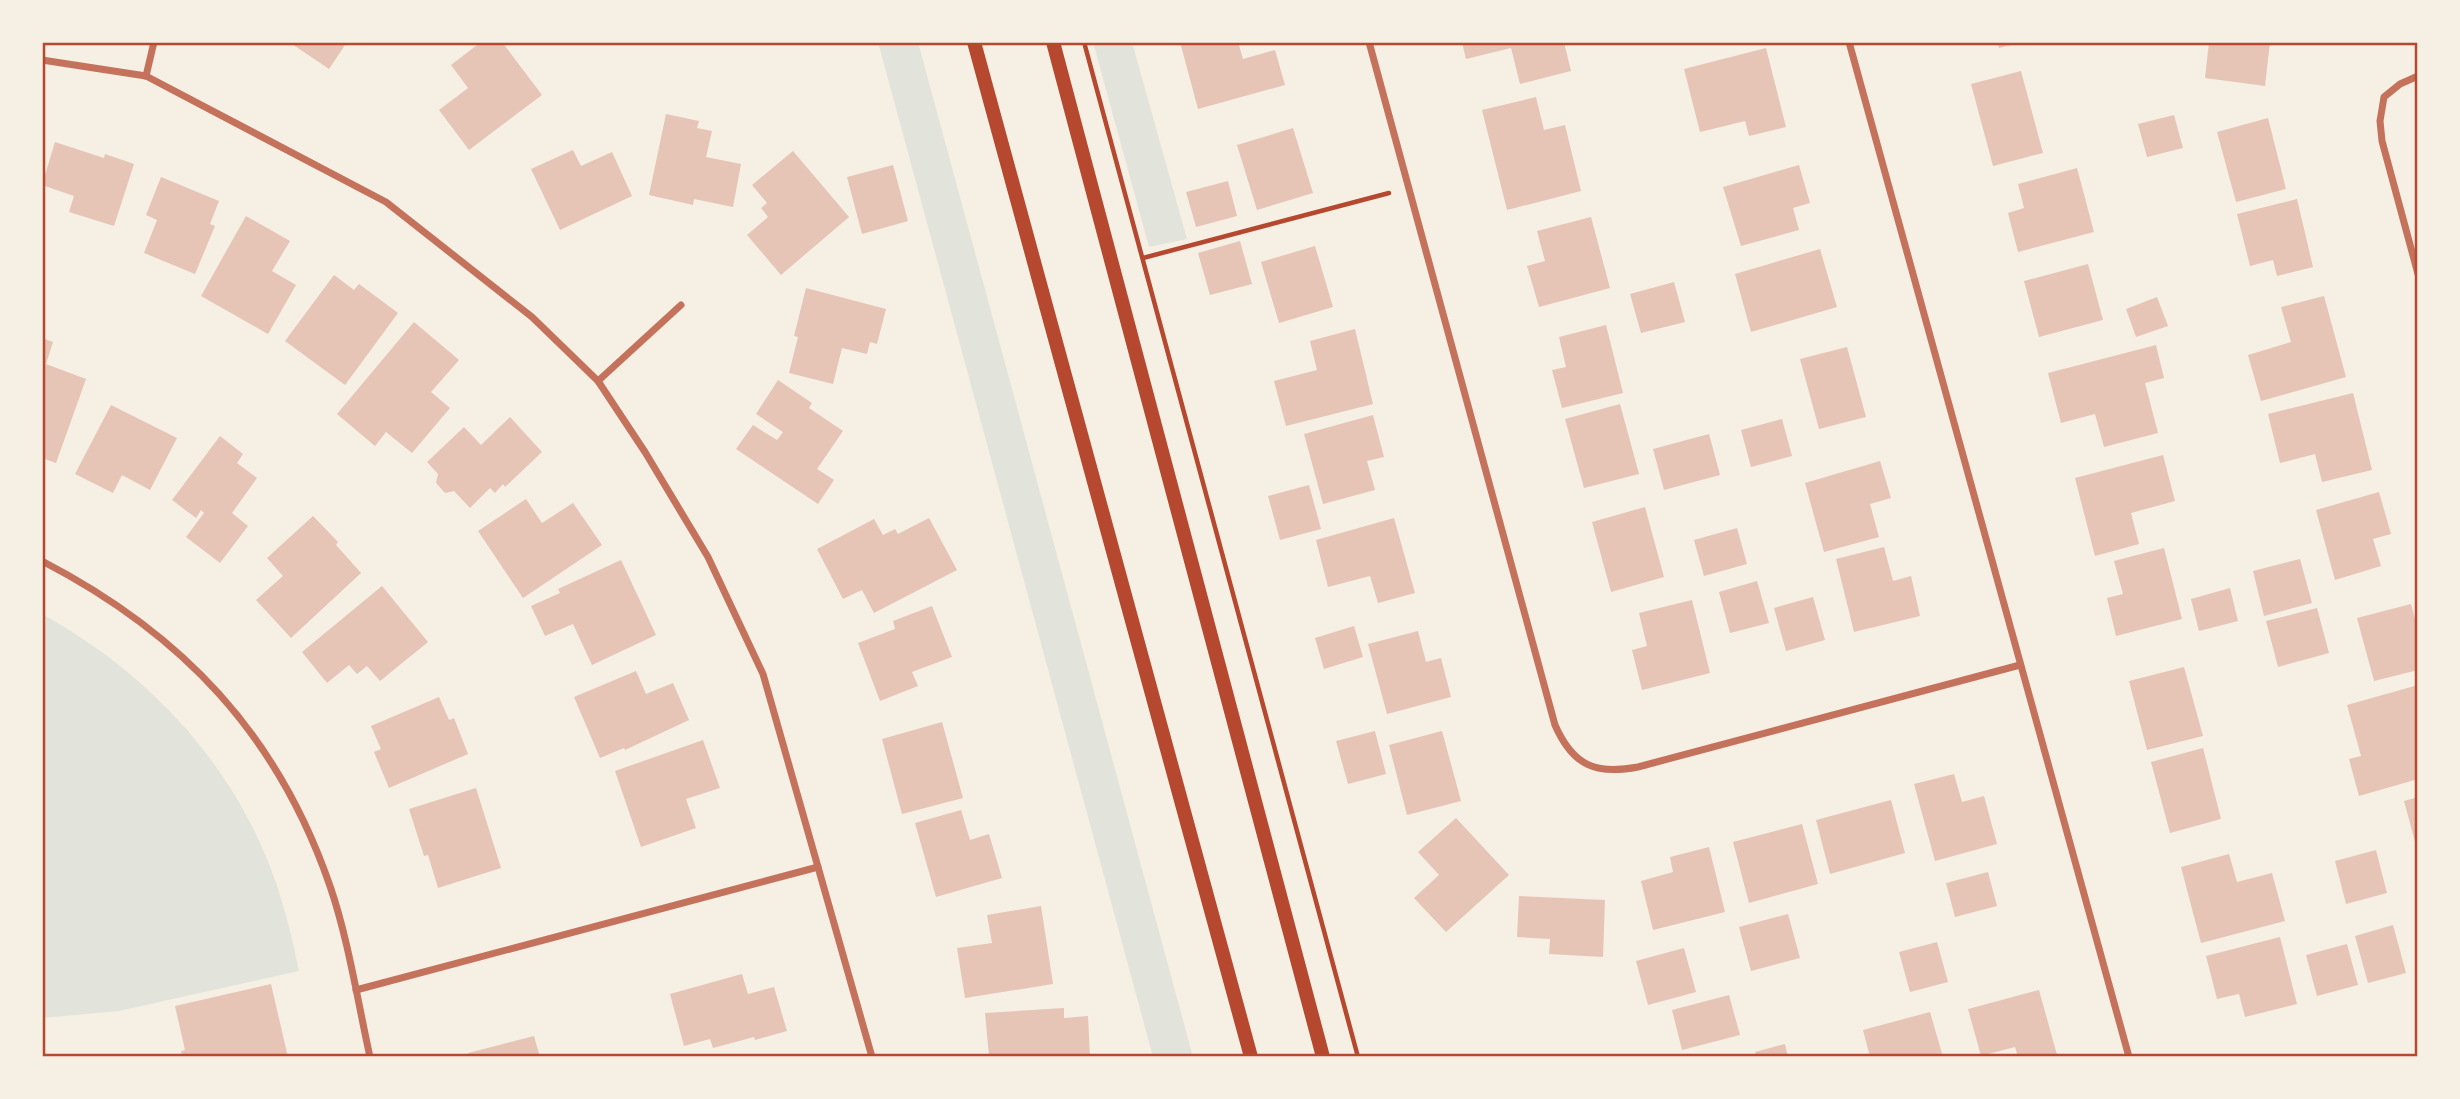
<svg xmlns="http://www.w3.org/2000/svg" width="2460" height="1099" font-family="'Alegreya Sans',sans-serif">
  <style>
    .green { fill: #e2e4dc }
    .building { fill: #e6c5b7 }
    .lines { fill: none; stroke-linecap: round; stroke-linejoin: round }
    .path { stroke: #b5482f; stroke-width: 4.5 }
    .minor { stroke: #c5725c; stroke-width: 7 }
    .secondary { stroke: #b5482f; stroke-width: 14 }
    .neatline { fill: none; stroke: #b5482f; stroke-width: 2.5 }
  </style>
  <rect width="100%" height="100%" fill="#f6efe4"/>
  <g class="green">
    <path d="M878,42H918L1193,1057H1153Z"/>
    <path d="M1093,42H1132L1187,239L1149,247Z"/>
    <path d="M42,614C149,673 236,766 276,883C286,912 293,942 299,971L119,1011L42,1018Z"/>
  </g>
  <g class="building">
    <path d="M289,42H347L329,69Z"/>
    <path d="M481,42H502L542,95L469,150L439,110L468,88L451,65Z"/>
    <path d="M1180,42H1238L1243,59L1275,50L1285,85L1198,109Z"/>
    <path d="M1462,42H1564L1571,71L1520,84L1511,48L1466,59Z"/>
    <path d="M1998,42H2019V43L1999,48Z"/>
    <path d="M2209,42H2270L2265,86L2205,78Z"/>
    <path d="M1766,48L1786,127L1749,136L1745,121L1700,132L1684,69Z"/>
    <path d="M2021,71L2043,153L1993,166L1971,84Z"/>
    <path d="M1536,97L1544,130L1565,125L1581,191L1507,210L1482,110Z"/>
    <path d="M666,114L699,121L697,128L712,131L706,157L741,164L733,207L694,199L693,205L649,195Z"/>
    <path d="M2174,115L2183,148L2147,157L2138,124Z"/>
    <path d="M2268,118L2286,189L2236,202L2217,132Z"/>
    <path d="M1293,128L1313,193L1257,210L1237,145Z"/>
    <path d="M55,142L104,158L105,154L134,164L114,226L69,212L74,196L42,185Z"/>
    <path d="M573,150L581,166L612,152L632,196L560,230L531,169Z"/>
    <path d="M793,151L849,217L781,275L747,235L768,217L761,208L767,203L752,185Z"/>
    <path d="M893,165L908,221L862,234L847,177Z"/>
    <path d="M1799,165L1810,203L1793,208L1799,230L1741,246L1723,187Z"/>
    <path d="M2077,168L2094,232L2018,252L2008,213L2024,208L2018,184Z"/>
    <path d="M161,177L219,201L210,224L215,226L195,274L144,253L157,220L146,215Z"/>
    <path d="M1228,181L1237,216L1196,227L1186,192Z"/>
    <path d="M2297,199L2313,267L2277,276L2273,260L2250,266L2237,214Z"/>
    <path d="M246,216L290,241L272,271L296,285L268,334L201,296Z"/>
    <path d="M1591,217L1610,288L1539,307L1527,266L1545,261L1537,231Z"/>
    <path d="M1240,241L1252,284L1210,295L1198,253Z"/>
    <path d="M1315,246L1333,307L1279,323L1261,262Z"/>
    <path d="M1820,249L1837,307L1751,332L1735,274Z"/>
    <path d="M2088,264L2103,320L2039,337L2024,281Z"/>
    <path d="M334,275L354,290L359,284L398,313L345,385L285,341Z"/>
    <path d="M1674,282L1685,322L1641,333L1630,294Z"/>
    <path d="M806,288L886,309L877,344L870,342L867,354L842,348L833,384L789,373L798,337L794,336Z"/>
    <path d="M2324,296L2346,377L2261,401L2248,355L2291,342L2281,307Z"/>
    <path d="M2157,297L2168,326L2136,337L2126,309Z"/>
    <path d="M414,322L459,360L431,392L450,408L412,453L386,432L375,446L337,414Z"/>
    <path d="M1606,325L1623,393L1562,408L1552,370L1566,367L1559,337Z"/>
    <path d="M1355,329L1373,404L1286,426L1274,381L1317,370L1310,341Z"/>
    <path d="M42,338L53,342L46,364L86,379L56,463L42,458Z"/>
    <path d="M2156,345L2164,378L2145,383L2158,433L2104,447L2095,414L2061,423L2048,373Z"/>
    <path d="M1847,347L1866,417L1819,429L1800,359Z"/>
    <path d="M778,380L812,403L809,408L843,431L817,469L834,480L818,504L736,449L753,425L777,440L783,432L756,414Z"/>
    <path d="M2353,393L2372,470L2322,482L2315,454L2280,463L2268,414Z"/>
    <path d="M1620,404L1639,474L1584,488L1565,419Z"/>
    <path d="M111,405L177,438L150,490L122,475L113,493L75,474Z"/>
    <path d="M1373,415L1384,457L1367,461L1375,490L1323,504L1304,434Z"/>
    <path d="M510,417L542,452L505,487L503,484L495,493L490,488L470,508L454,491L445,493L436,483L438,474L427,462L464,427L481,445Z"/>
    <path d="M1782,419L1792,456L1751,467L1741,430Z"/>
    <path d="M1709,434L1720,475L1664,490L1653,449Z"/>
    <path d="M220,436L243,454L237,463L257,478L232,513L248,526L220,563L186,537L204,513L201,510L196,518L172,500Z"/>
    <path d="M2163,455L2175,501L2131,513L2139,544L2095,556L2075,478Z"/>
    <path d="M1880,461L1891,498L1870,504L1879,537L1824,552L1805,483Z"/>
    <path d="M1309,485L1321,529L1280,540L1268,496Z"/>
    <path d="M2379,492L2391,534L2373,539L2381,566L2335,580L2316,510Z"/>
    <path d="M526,499L542,523L573,503L602,545L523,598L478,531Z"/>
    <path d="M1645,507L1664,577L1611,592L1592,522Z"/>
    <path d="M313,516L338,542L336,545L361,573L291,638L256,600L283,576L267,558Z"/>
    <path d="M929,518L957,570L874,613L862,590L843,599L817,549L874,519L883,535L895,529L898,534Z"/>
    <path d="M1394,518L1415,593L1378,603L1370,576L1328,587L1316,540Z"/>
    <path d="M1737,528L1747,564L1704,576L1694,540Z"/>
    <path d="M1884,547L1893,581L1911,576L1920,616L1854,632L1836,559Z"/>
    <path d="M2164,548L2182,619L2116,636L2107,598L2123,594L2114,561Z"/>
    <path d="M2300,559L2312,603L2264,616L2253,571Z"/>
    <path d="M621,560L656,635L592,665L573,624L545,636L531,606L560,593L558,589Z"/>
    <path d="M1757,581L1769,623L1730,633L1719,592Z"/>
    <path d="M382,586L428,642L380,681L367,666L357,674L349,665L327,683L302,652Z"/>
    <path d="M2230,588L2238,621L2199,631L2191,599Z"/>
    <path d="M1813,597L1825,640L1786,651L1774,608Z"/>
    <path d="M1692,600L1710,673L1642,690L1632,650L1647,646L1639,613Z"/>
    <path d="M2411,604L2418,630V670L2374,681L2357,618Z"/>
    <path d="M932,606L952,657L912,672L918,686L880,701L858,643L895,629L893,621Z"/>
    <path d="M2317,608L2329,653L2278,667L2266,621Z"/>
    <path d="M1354,626L1363,657L1324,669L1315,638Z"/>
    <path d="M1418,631L1426,662L1441,658L1451,697L1387,714L1368,644Z"/>
    <path d="M2184,667L2203,736L2147,750L2129,681Z"/>
    <path d="M636,671L646,694L673,683L689,720L625,750L624,748L600,758L574,697Z"/>
    <path d="M2418,685V779L2359,796L2349,759L2361,756L2347,705Z"/>
    <path d="M439,697L449,720L454,718L468,754L389,788L374,752L381,749L371,726Z"/>
    <path d="M942,722L963,798L902,814L882,739Z"/>
    <path d="M1375,731L1386,774L1348,784L1336,741Z"/>
    <path d="M1442,731L1461,801L1407,815L1389,745Z"/>
    <path d="M703,740L720,788L686,799L696,828L641,847L615,771Z"/>
    <path d="M2203,748L2221,819L2170,833L2151,762Z"/>
    <path d="M1954,774L1962,802L1984,796L1997,844L1935,861L1914,784Z"/>
    <path d="M476,788L501,868L438,888L428,855L424,856L409,809Z"/>
    <path d="M2418,797V849H2417L2404,801Z"/>
    <path d="M1891,800L1905,853L1830,874L1816,820Z"/>
    <path d="M961,810L970,840L989,834L1002,878L936,897L915,823Z"/>
    <path d="M1456,818L1509,875L1446,932L1414,898L1439,875L1418,852Z"/>
    <path d="M1802,824L1818,884L1749,903L1733,842Z"/>
    <path d="M1709,847L1725,912L1653,930L1641,881L1673,872L1670,857Z"/>
    <path d="M2376,850L2387,893L2346,904L2335,861Z"/>
    <path d="M2229,854L2237,882L2272,873L2285,921L2201,943L2181,867Z"/>
    <path d="M1988,872L1997,906L1955,917L1946,883Z"/>
    <path d="M1519,896L1605,900L1603,957L1549,954L1550,939L1517,937Z"/>
    <path d="M1041,906L1053,984L965,998L957,948L992,943L987,915Z"/>
    <path d="M1788,914L1800,958L1751,971L1739,927Z"/>
    <path d="M2393,925L2406,973L2368,983L2355,936Z"/>
    <path d="M2280,937L2297,1004L2245,1017L2239,994L2217,999L2206,956Z"/>
    <path d="M1937,942L1948,982L1910,992L1899,952Z"/>
    <path d="M2347,944L2358,985L2317,996L2306,955Z"/>
    <path d="M1684,948L1696,992L1648,1005L1636,961Z"/>
    <path d="M742,974L748,994L774,987L787,1031L755,1040L754,1037L713,1048L710,1039L684,1046L670,994Z"/>
    <path d="M271,984L288,1057H182L181,1051L185,1050L175,1006Z"/>
    <path d="M2039,990L2057,1055L2018,1057L2015,1047L1981,1056L1968,1009Z"/>
    <path d="M1729,995L1740,1035L1682,1050L1672,1010Z"/>
    <path d="M1064,1008V1018L1088,1016L1090,1057L989,1056L985,1013Z"/>
    <path d="M1930,1012L1943,1057H1870L1863,1030Z"/>
    <path d="M534,1036L540,1057H470L468,1053Z"/>
    <path d="M1785,1044L1788,1057H1757L1755,1052Z"/>
  </g>
  <g class="lines">
    <g class="path">
      <path d="M1084,42L1358,1057"/>
      <path d="M1143,258L1389,193"/>
    </g>
    <g class="minor">
      <path d="M1369,42L1555,725C1573,766 1596,775 1638,767L2020,665"/>
      <path d="M1849,42L2129,1057"/>
      <path d="M42,60L146,76L386,202L532,317L598,381L645,452L708,557L763,674L818,867L356,990"/>
      <path d="M146,76L154,42"/>
      <path d="M2418,76L2400,84L2384,97L2380,121L2382,141L2418,274"/>
      <path d="M598,381L681,305"/>
      <path d="M42,561C183,634 278,735 330,886C348,938 358,1003 370,1057"/>
      <path d="M818,867L872,1057"/>
    </g>
    <g class="secondary">
      <path d="M974,42L1251,1057"/>
      <path d="M1053,42L1323,1057"/>
    </g>
  </g>
  <rect width="2460" height="1099" fill="none" stroke="#f6efe4" stroke-width="88"/>
  <rect x="44" y="44" width="2372" height="1011" class="neatline"/>
</svg>
